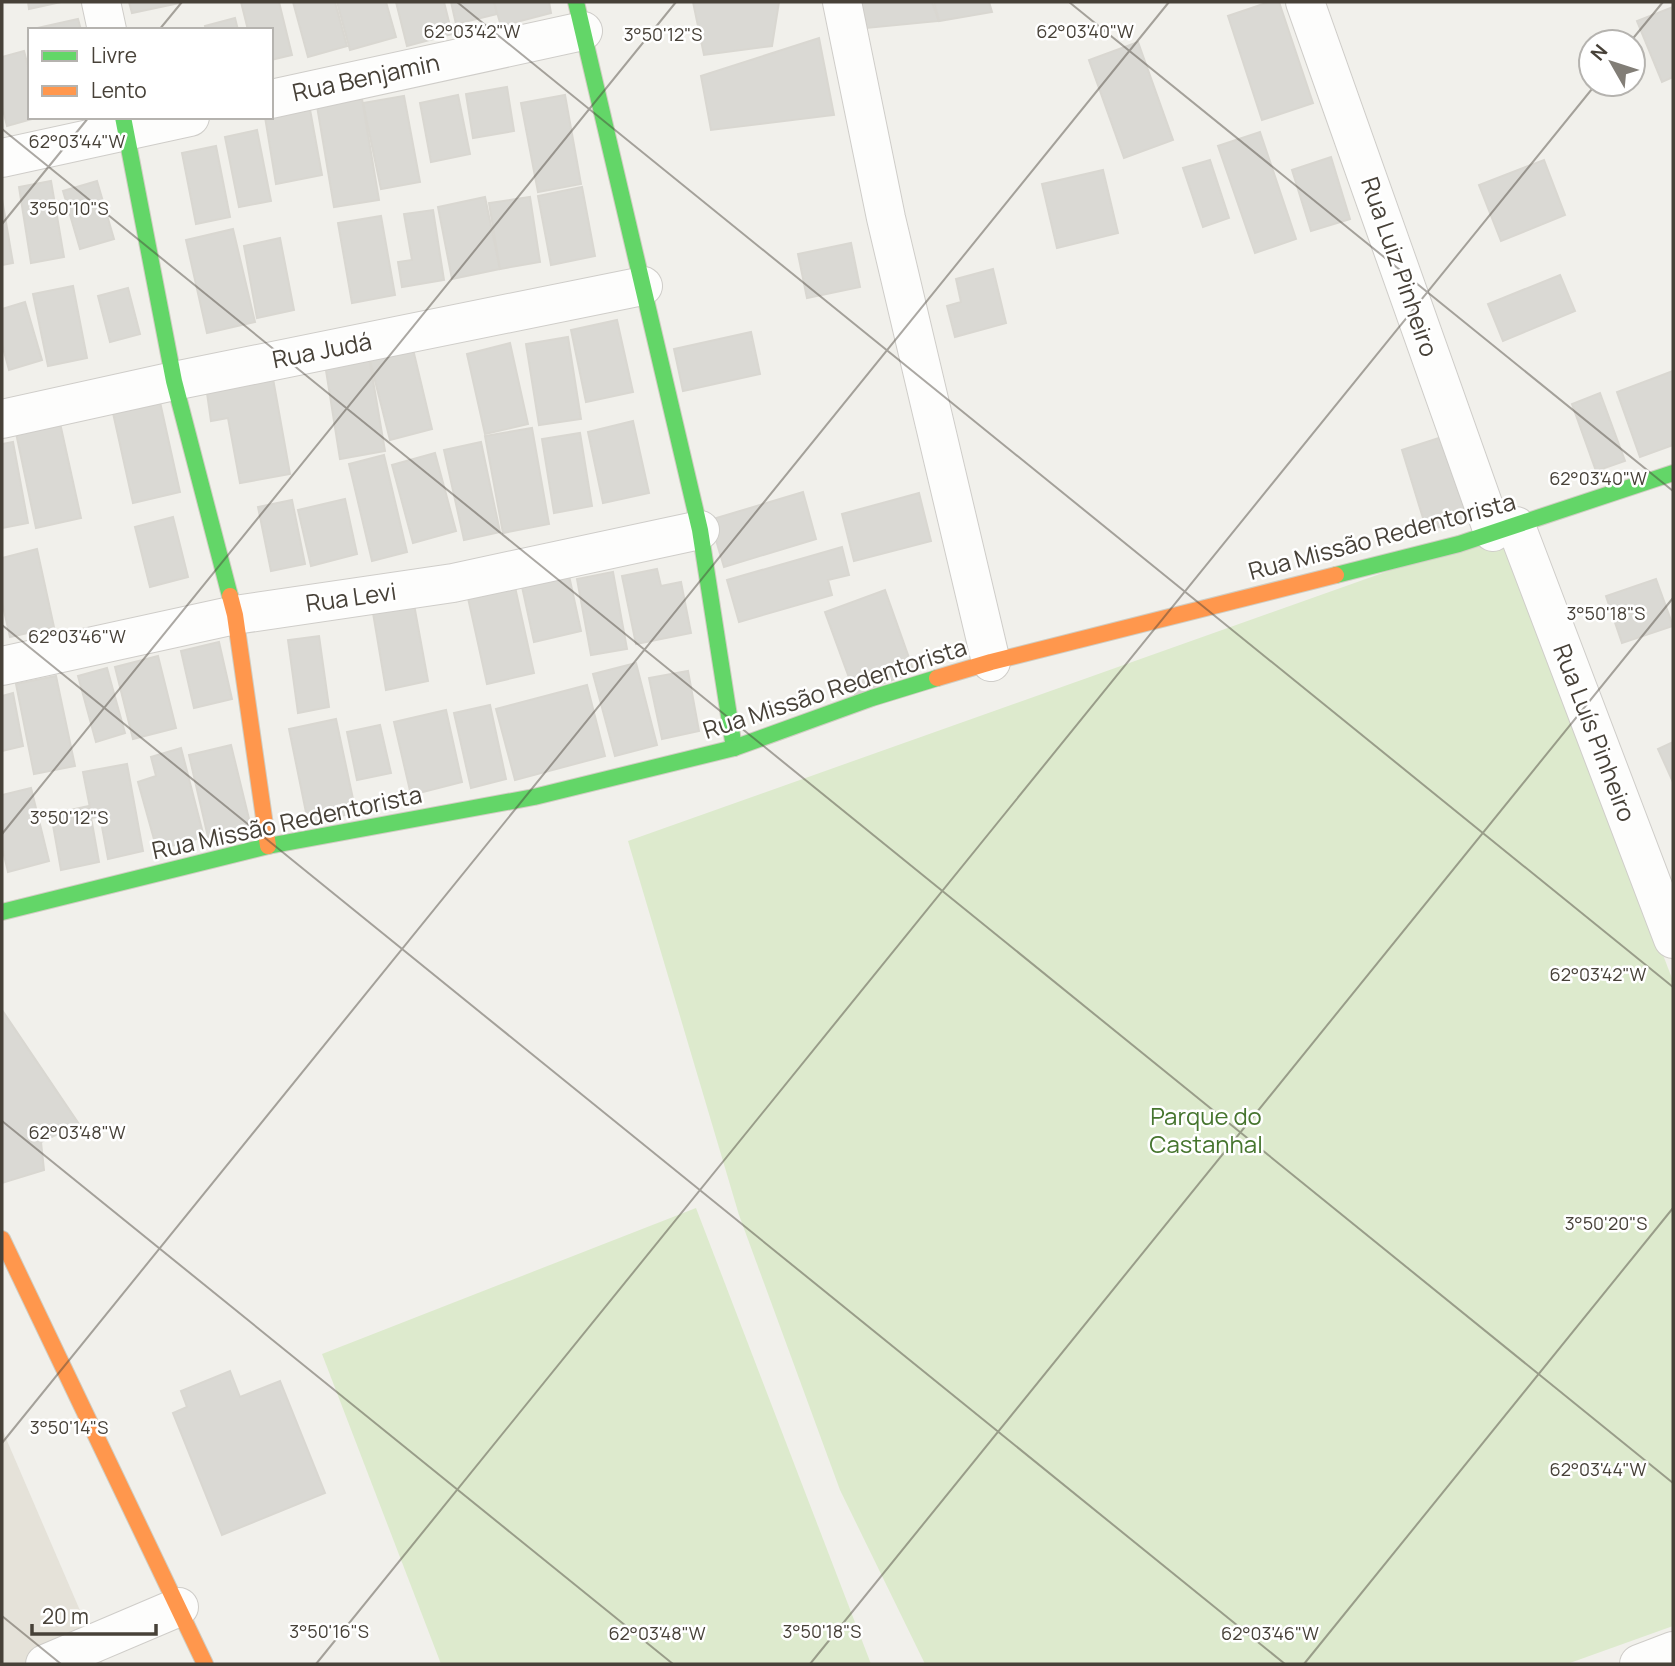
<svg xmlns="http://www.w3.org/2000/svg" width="1675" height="1666" font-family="Manrope,sans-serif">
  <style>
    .residential { fill: #e5e2d9 }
    .green { fill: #ddeacd }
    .building { fill: #dad9d4; stroke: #d9d7d1; stroke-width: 2 }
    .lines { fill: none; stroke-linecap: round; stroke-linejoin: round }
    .street-casing { stroke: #cfcdc9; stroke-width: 40 }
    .fast-casing { stroke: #d0cdc2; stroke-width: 18 }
    .slow-casing { stroke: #d0cdc2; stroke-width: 18 }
    .street { stroke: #fdfdfc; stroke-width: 38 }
    .fast { stroke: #63d668; stroke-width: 16 }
    .slow { stroke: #ff974d; stroke-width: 16 }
    .ticks { fill: none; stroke: #474138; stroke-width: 2; stroke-opacity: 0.45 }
    .labels { text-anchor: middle; stroke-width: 5; stroke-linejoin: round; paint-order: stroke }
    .street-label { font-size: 24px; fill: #474138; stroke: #fff }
    .park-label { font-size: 24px; fill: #46752e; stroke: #fff }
    .ticks-label { font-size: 18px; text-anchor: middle; fill: #474138; stroke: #fff; stroke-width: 5; stroke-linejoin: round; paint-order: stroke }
  </style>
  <rect width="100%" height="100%" fill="#f1f0eb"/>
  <path class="residential" d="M2,1429L103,1664H2Z"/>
  <g class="green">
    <path d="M1501,531L1673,981V1626L1567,1664H925L840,1490L739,1215L628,841Z"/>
    <path d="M696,1208L871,1664H441L322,1354Z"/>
  </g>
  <g class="building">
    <path d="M28,2H61L29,9Z"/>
    <path d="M129,2H179L180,3L132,13Z"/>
    <path d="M241,2H279L292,55L271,60V30H248Z"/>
    <path d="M293,2H335L347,46L308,57Z"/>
    <path d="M337,2H386L396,37L350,50Z"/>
    <path d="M396,2H444L452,34L407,46Z"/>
    <path d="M451,2H494L497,14L456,24Z"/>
    <path d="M494,2H549L551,13L501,26Z"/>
    <path d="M693,2H779L772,46L704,55Z"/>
    <path d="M854,2H932L939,21L856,29Z"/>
    <path d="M934,2H989L992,12L939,21Z"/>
    <path d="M1269,2H1279L1313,103L1262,120L1228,16Z"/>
    <path d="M1673,7V77L1662,82L1637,21Z"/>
    <path d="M235,18L238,30H206L205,26Z"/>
    <path d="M78,19L81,30L33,29Z"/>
    <path d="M819,38L834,115L711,130L701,76Z"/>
    <path d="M1138,42L1173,140L1124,158L1089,60Z"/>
    <path d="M24,51L30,74V117H39L7,126L2,106V57Z"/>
    <path d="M507,87L514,131L473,138L466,94Z"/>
    <path d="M458,95L470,154L431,162L420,103Z"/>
    <path d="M565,95L581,184L538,192L521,103Z"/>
    <path d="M404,96L420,182L381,189L363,103Z"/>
    <path d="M362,99L379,200L334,207L317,106Z"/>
    <path d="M309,104L322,175L276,184L265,117H271Z"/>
    <path d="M257,130L271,201L239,207L225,137Z"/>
    <path d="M1260,132L1296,239L1255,253L1218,146Z"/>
    <path d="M216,146L230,217L196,224L182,153Z"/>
    <path d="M1331,157L1350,219L1311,231L1292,170Z"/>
    <path d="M1210,160L1229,218L1203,227L1183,168Z"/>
    <path d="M1544,160L1565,215L1501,241L1479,185Z"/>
    <path d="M1103,170L1118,233L1057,248L1042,184Z"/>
    <path d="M51,181L64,257L31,263L19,187Z"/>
    <path d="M97,181L114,239L80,249L63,191Z"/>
    <path d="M582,187L595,256L551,265L538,196Z"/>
    <path d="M485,197L500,269L452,279L438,207Z"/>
    <path d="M530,197L540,262L500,269L489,203Z"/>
    <path d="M2,199L13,263L2,265Z"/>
    <path d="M433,210L444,280L402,287L398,262L412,260L404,214Z"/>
    <path d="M381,216L395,295L352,303L338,223Z"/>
    <path d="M233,229L255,322L207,333L186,240Z"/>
    <path d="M280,238L294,310L257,318L244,246Z"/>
    <path d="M851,243L860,287L807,298L798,254Z"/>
    <path d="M993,269L1006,323L955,337L947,306L961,302L956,279Z"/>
    <path d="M1560,275L1575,311L1503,341L1488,304Z"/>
    <path d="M73,286L87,358L48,366L33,294Z"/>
    <path d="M128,288L140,334L110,342L98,296Z"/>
    <path d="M25,302L42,360L9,370L2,344V309Z"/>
    <path d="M617,320L633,392L586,402L571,330Z"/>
    <path d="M751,332L760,374L683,391L674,349Z"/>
    <path d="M568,337L581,419L539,425L526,344Z"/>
    <path d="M510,343L528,424L485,434L467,354Z"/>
    <path d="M412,345L432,429L390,440L369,357Z"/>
    <path d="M369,357L385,451L340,459L325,364Z"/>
    <path d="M1673,371V445L1640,457L1617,392Z"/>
    <path d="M272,373L290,474L240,483L228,418L211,421L206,386Z"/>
    <path d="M1600,393L1625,461L1596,471L1572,404Z"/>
    <path d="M160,402L180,492L133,503L113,413Z"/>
    <path d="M633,421L649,493L603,503L588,432Z"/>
    <path d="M60,423L81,518L36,528L16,433Z"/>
    <path d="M532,428L549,524L503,533L485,436Z"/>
    <path d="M580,433L592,506L554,513L542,439Z"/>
    <path d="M1448,435L1474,516L1427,531L1402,450Z"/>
    <path d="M13,442L28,523L2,528V444Z"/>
    <path d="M481,442L500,532L464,540L444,450Z"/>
    <path d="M435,453L456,531L413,543L392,465Z"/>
    <path d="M384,455L407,552L372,561L349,464Z"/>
    <path d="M803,492L816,539L724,567L710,520Z"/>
    <path d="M919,493L931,541L854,561L842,514Z"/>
    <path d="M345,499L357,554L311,566L298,510Z"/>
    <path d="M292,500L305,564L271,571L258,507Z"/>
    <path d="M173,517L188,577L150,587L135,527Z"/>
    <path d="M842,547L849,575L828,580L832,595L739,622L727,580Z"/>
    <path d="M37,549L54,627L10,637L2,602V558Z"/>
    <path d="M657,569L661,586L681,582L691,633L636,644L622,576Z"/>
    <path d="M568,571L581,631L534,642L521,582Z"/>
    <path d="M613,572L627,649L591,655L577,579Z"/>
    <path d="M513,578L534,673L487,684L466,589Z"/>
    <path d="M1656,579L1673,626L1622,643L1606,596Z"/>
    <path d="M885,590L914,672L855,694L825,612Z"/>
    <path d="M413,599L428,681L386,690L372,607Z"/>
    <path d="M319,636L329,707L298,713L288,640Z"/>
    <path d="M219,642L232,699L194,708L181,651Z"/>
    <path d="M158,656L176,728L133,739L115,667Z"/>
    <path d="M636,663L657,745L615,756L593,674Z"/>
    <path d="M107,668L125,733L96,742L78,676Z"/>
    <path d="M688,671L699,731L662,739L649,678Z"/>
    <path d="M56,676L75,766L34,774L16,684Z"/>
    <path d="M587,685L605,756L515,780L496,709Z"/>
    <path d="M13,693L23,746L2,751V696Z"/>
    <path d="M490,705L506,779L471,788L454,713Z"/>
    <path d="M446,710L462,782L411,795L394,722Z"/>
    <path d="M336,719L356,813L308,822L289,729Z"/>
    <path d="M380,725L391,773L357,780L347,732Z"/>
    <path d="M1673,742V782L1658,749Z"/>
    <path d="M231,745L251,827L208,837L189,755Z"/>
    <path d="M181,748L204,837L157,850L138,782L156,776L151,757Z"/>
    <path d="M127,764L143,851L108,859L100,816L92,818L83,772Z"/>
    <path d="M31,788L49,861L8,872L2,847V795Z"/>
    <path d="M89,806L99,862L61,870L51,814Z"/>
    <path d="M2,1010L79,1124L41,1142L44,1170L2,1183Z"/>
    <path d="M230,1371L240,1397L280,1381L325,1493L222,1535L173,1413L187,1407L181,1391Z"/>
  </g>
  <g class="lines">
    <g class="street-casing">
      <g id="street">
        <path d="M101,2L107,30"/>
        <path d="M842,2L886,218L991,662"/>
        <path d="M1305,2L1493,532"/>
        <path d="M271,99L583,31"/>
        <path d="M2,158L190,117"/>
        <path d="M2,419L174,381L643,286"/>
        <path d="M1516,526L1673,939"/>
        <path d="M2,666L235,615L453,583L700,530"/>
        <path d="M45,1664L179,1607"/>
        <path d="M1639,1664L1673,1651"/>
      </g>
    </g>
    <g class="fast-casing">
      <g id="fast">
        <path d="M576,2L700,530L734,748"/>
        <path d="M123,117L174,381L230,596"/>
        <path d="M1336,575L1459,544L1673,473"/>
        <path d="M2,912L268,846L534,797L734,748L872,698L937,678"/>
      </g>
    </g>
    <g class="slow-casing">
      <g id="slow">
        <path d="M230,596L235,615L268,846"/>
        <path d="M937,678L991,662L1336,575"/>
        <path d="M2,1239L205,1664"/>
      </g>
    </g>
    <use href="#street" class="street"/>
    <use href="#fast" class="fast"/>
    <use href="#slow" class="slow"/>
  </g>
  <path class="ticks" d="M457,2L1673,987M1069,2L1673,491M159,30L182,2M1630,42L1663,2M2,129L1673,1483M2,224L89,117M2,625L1285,1664M2,834L676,2M2,1121L673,1664M2,1443L1169,2M2,1616L61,1664M316,1664L1596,84M810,1664L1673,598M1304,1664L1673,1208"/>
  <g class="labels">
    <g class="street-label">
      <text transform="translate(366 78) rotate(-12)" y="8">Rua Benjamin</text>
      <text transform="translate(1399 267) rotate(71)" y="8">Rua Luiz Pinheiro</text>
      <text transform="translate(322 351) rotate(-11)" y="8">Rua Judá</text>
      <text transform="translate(1382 537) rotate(-15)" y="8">Rua Missão Redentorista</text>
      <text transform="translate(351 598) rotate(-8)" y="8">Rua Levi</text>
      <text transform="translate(835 689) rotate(-18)" y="8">Rua Missão Redentorista</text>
      <text transform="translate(1594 733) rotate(69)" y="8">Rua Luís Pinheiro</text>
      <text transform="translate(287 823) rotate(-12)" y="8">Rua Missão Redentorista</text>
    </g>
    <g class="park-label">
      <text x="1206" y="1125">Parque do<tspan x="1206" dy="28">Castanhal</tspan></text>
    </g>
  </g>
  <g class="ticks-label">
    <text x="472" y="38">62°03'42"W</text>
    <text x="1085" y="38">62°03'40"W</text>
    <text x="663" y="41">3°50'12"S</text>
    <text x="77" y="148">62°03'44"W</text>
    <text x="69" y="215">3°50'10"S</text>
    <text x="1598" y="485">62°03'40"W</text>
    <text x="1606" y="620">3°50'18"S</text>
    <text x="77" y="643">62°03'46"W</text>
    <text x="69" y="824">3°50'12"S</text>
    <text x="1598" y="981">62°03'42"W</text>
    <text x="77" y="1139">62°03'48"W</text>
    <text x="1606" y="1230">3°50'20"S</text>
    <text x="69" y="1434">3°50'14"S</text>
    <text x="1598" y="1476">62°03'44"W</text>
    <text x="329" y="1638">3°50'16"S</text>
    <text x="822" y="1638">3°50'18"S</text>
    <text x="657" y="1640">62°03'48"W</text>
    <text x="1270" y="1640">62°03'46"W</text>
  </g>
  <rect width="1675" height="1666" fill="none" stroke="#474138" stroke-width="7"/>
  <rect x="28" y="28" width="245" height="91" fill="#ffffff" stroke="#b5b3af" stroke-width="2"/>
  <rect x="42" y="51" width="35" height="10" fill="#63d668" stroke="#b5b3af" stroke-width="2"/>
  <text x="91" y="63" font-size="21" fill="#474138">Livre</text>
  <rect x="42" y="86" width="35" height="10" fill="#ff974d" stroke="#b5b3af" stroke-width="2"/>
  <text x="91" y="98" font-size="21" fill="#474138">Lento</text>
  <g transform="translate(1612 63) rotate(309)"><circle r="33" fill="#ffffff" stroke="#b5b3af" stroke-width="2"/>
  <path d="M0-5L12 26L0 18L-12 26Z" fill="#827e77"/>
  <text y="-10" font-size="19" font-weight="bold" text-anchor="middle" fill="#474138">N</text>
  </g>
  <path d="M32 1624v10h124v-10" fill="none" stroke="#474138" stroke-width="3.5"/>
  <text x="42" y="1624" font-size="21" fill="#474138" stroke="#ffffff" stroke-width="5" paint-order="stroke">20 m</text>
</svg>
